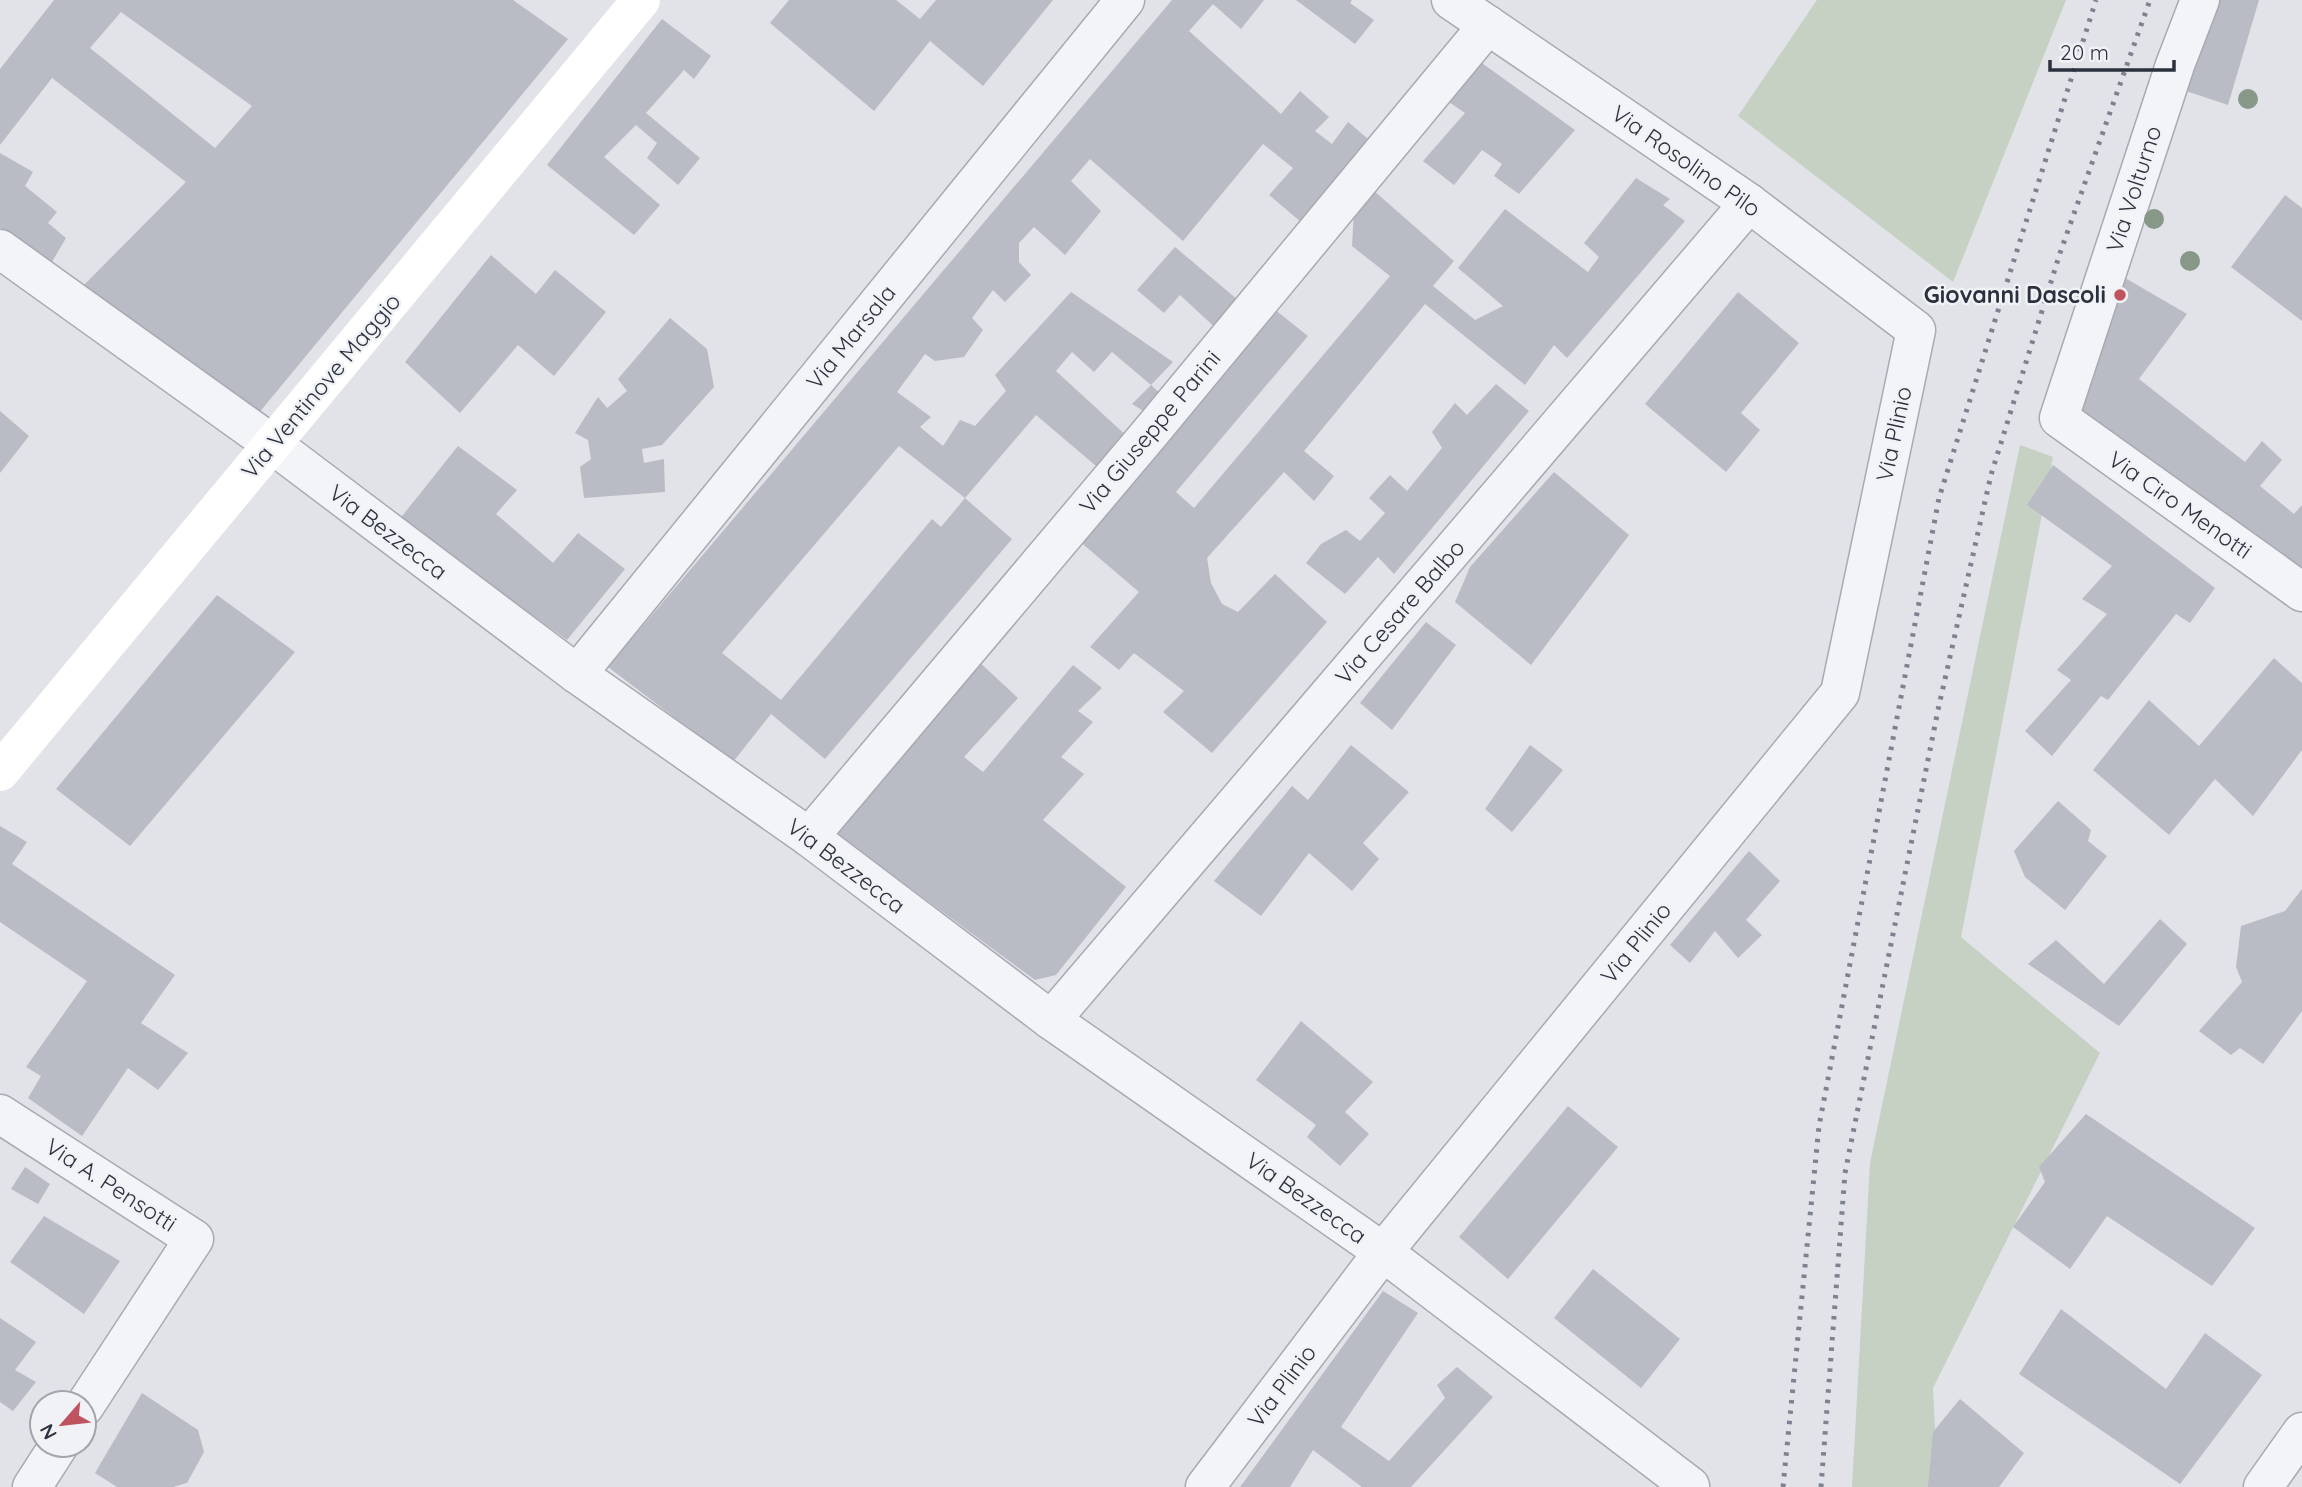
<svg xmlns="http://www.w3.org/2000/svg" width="2302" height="1487" font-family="Quicksand,sans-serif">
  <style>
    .green { fill: #c6d1c3 }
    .building { fill: #b9bcc4; fill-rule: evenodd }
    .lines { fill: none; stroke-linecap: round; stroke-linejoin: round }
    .street-casing { stroke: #a7aab2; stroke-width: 41 }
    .street { stroke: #f3f4f7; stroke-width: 38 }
    .secondary { stroke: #fff; stroke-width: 38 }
    .rail { stroke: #7c8390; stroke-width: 5; stroke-dasharray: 3.5 7; stroke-linecap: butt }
    .tree { fill: #879788 }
    .poi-dot { fill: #bf5460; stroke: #f0f2f6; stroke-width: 2.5 }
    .labels { text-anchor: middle; stroke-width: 5; stroke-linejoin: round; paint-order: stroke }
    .street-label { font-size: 23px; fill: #2b313e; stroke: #f0f2f6 }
    .poi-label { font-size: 23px; font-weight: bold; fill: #2b313e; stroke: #f0f2f6; text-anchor: end }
  </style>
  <rect width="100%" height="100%" fill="#e1e3e8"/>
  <g class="green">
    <path d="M1817,0H2066L1953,282L1738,116Z"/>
    <path d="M2020,445L2053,457L1961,937L2100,1053L1933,1388L1938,1487H1852L1870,1163Z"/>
  </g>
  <g class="building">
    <path d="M54,0H513L568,39L258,414L80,289L186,182L52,78L0,145V69ZM121,12L252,106L215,148L90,48Z"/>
    <path d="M789,0H896L920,19L936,0H1053L983,86L930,41L874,111L770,23Z"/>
    <path d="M1172,0H1264L1241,29L1213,4L1189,31L1281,114L1300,91L1329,117L1315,131L1332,144L1348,122L1373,143L1307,227L1269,195L1293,168L1263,144L1183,241L1090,159L1071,181L1101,211L1065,255L1034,227L1019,243V262L1031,275L1005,302L993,290L972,318L983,330L964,357L935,361L925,354L897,392L931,417L920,427L943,446L960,420L975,426L1006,391L995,375L1071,292L1173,362L1151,385L1112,352L1094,372L1072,352L1056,371L1130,439L1102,471L1036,415L965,498L899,446L722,653L781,700L932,519L941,527L965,498L1012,539L825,759L771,714L733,762L608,667Z"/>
    <path d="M1296,0H1352L1350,3L1374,20L1355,44Z"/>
    <path d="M2213,0H2259L2228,105L2180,89Z"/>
    <path d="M662,19L711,56L694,79L684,70L646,113L700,158L678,185L647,158L657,143L636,125L604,157L660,205L634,235L547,165Z"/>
    <path d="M1472,56L1575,130L1519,194L1494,176L1502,164L1482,150L1454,185L1423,161L1465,113L1443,98Z"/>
    <path d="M0,153L33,172L25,186L57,212L48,223L66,238L49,267L0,228Z"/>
    <path d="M1636,178L1670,199L1663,205L1685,221L1567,358L1554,345L1525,385L1425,304L1304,451L1334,476L1314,501L1284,472L1207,558L1211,583L1222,604L1238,612L1275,574L1327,622L1212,753L1163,712L1184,691L1134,653L1119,670L1090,647L1139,592L1078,540L1274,309L1308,336L1176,492L1194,508L1390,276L1352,246L1354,211L1373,190L1454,261L1433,286L1475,320L1503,306L1458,268L1505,209L1588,272L1599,257L1584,243Z"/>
    <path d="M2285,195L2302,208V321L2231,267Z"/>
    <path d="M1175,247L1244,305L1221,333L1180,295L1164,313L1137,290Z"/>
    <path d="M491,255L536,294L555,270L606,312L554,376L518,345L460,413L405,362Z"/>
    <path d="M2120,275L2187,314L2139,379L2245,462L2262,441L2282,460L2260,486L2294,514L2302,505V578L2078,413Z"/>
    <path d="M1738,292L1799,343L1741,413L1760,430L1726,472L1645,404Z"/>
    <path d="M670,318L707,349L714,387L662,445L642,449L644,463L664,459L665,492L584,498L580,467L591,459L588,440L575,433L598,397L607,408L627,391L618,379Z"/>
    <path d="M1496,384L1529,411L1394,574L1378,557L1345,594L1306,563L1321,544L1346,530L1360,541L1385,513L1369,498L1390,475L1407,491L1442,448L1432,432L1455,403L1467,415Z"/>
    <path d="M1151,385L1164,397L1150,415L1132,404Z"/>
    <path d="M0,411L29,436L0,473Z"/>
    <path d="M458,446L517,490L496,514L553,563L578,533L625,569L567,640L399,520Z"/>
    <path d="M2053,465L2215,588L2190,623L2176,614L2108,700L2101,696L2052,756L2025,731L2071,680L2057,670L2107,614L2082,599L2112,566L2027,505Z"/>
    <path d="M1554,472L1629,535L1531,665L1455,602L1470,567Z"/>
    <path d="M217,595L295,652L130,846L56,789Z"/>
    <path d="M1426,622L1456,645L1392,730L1360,703Z"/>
    <path d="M2274,658L2302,683V750L2253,816L2215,779L2169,835L2093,770L2149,700L2199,746Z"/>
    <path d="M977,660L1018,698L964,757L983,772L1073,665L1102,688L1078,711L1093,722L1061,757L1084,774L1043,820L1126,887L1056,975L1035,980L833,831Z"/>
    <path d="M1351,745L1409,792L1363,843L1379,859L1352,891L1309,853L1261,916L1214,881L1292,786L1308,800Z"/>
    <path d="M1530,745L1563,770L1512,832L1485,809Z"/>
    <path d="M2058,801L2091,830L2088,841L2107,856L2065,910L2025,877L2014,851Z"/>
    <path d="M0,826L27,842L12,864L175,975L141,1023L188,1053L158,1090L128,1068L82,1136L28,1098L41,1076L26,1067L87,981L0,922Z"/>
    <path d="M1749,851L1780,881L1746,920L1762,935L1738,958L1715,931L1690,963L1670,945Z"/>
    <path d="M2302,889V1011L2263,1064L2240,1048L2231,1055L2199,1031L2242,982L2236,967L2241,926L2285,911Z"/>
    <path d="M2160,919L2187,944L2119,1026L2028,964L2056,940L2104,984Z"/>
    <path d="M1301,1021L1373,1082L1345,1112L1369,1134L1340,1166L1307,1137L1316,1125L1256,1080Z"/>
    <path d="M1568,1106L1618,1147L1508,1279L1459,1237Z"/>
    <path d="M2086,1114L2255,1228L2212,1286L2107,1216L2070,1269L2013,1227L2045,1182L2039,1167Z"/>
    <path d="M25,1167L50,1184L38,1204L11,1189Z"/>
    <path d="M44,1216L120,1261L84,1314L10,1262Z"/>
    <path d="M1593,1269L1680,1339L1641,1388L1554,1318Z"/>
    <path d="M1383,1291L1418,1313L1341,1427L1389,1461L1445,1398L1437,1385L1457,1367L1493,1397L1411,1487H1362L1313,1450L1290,1487H1240Z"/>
    <path d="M2061,1309L2166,1389L2205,1333L2262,1375L2180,1484L2019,1374Z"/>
    <path d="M0,1318L36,1342L15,1370L36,1382L13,1411L0,1402Z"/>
    <path d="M142,1393L198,1430L204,1452L187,1483L173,1487H117L95,1473Z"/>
    <path d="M1960,1399L2024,1453L1999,1487H1928L1933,1432Z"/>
  </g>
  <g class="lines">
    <g class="street-casing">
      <g id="street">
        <path d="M2200,0L2175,65L2059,418L2302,592"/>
        <path d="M0,249L272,444L577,674L809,837L1051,1020L1383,1252L1690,1486"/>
        <path d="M577,674L1125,0"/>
        <path d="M809,837L1150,433L1488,25"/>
        <path d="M1051,1020L1749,203"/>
        <path d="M0,1114L194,1239L84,1407"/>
        <path d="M32,1487L59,1445"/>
        <path d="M1205,1487L1383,1252L1840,693L1916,330L1749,203L1451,0"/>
        <path d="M2263,1487L2302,1432"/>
      </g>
    </g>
    <use href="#street" class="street"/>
    <path class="secondary" d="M0,772L641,0"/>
    <g class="rail">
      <path d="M1783,1487L1819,1126L1939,498L2096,0"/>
      <path d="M1821,1487L1845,1173L1938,710L1991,475L2060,253L2150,0"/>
    </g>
  </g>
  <g class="tree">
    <circle cx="2248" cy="99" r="10"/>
    <circle cx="2154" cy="219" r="10"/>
    <circle cx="2190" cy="261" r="10"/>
  </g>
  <circle class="poi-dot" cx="2120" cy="295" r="7"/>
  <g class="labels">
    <g class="street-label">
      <text transform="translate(1686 161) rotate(35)" y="8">Via Rosolino Pilo</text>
      <text transform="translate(2134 189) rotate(-72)" y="8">Via Volturno</text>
      <text transform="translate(851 337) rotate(-51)" y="8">Via Marsala</text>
      <text transform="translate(321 386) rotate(-50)" y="8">Via Ventinove Maggio</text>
      <text transform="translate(1150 432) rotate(-50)" y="8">Via Giuseppe Parini</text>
      <text transform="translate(1894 434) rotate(-78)" y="8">Via Plinio</text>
      <text transform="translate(2180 505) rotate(35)" y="8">Via Ciro Menotti</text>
      <text transform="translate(388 532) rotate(37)" y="8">Via Bezzecca</text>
      <text transform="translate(1400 612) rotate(-49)" y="8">Via Cesare Balbo</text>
      <text transform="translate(846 866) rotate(37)" y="8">Via Bezzecca</text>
      <text transform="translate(1636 943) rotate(-51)" y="8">Via Plinio</text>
      <text transform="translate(111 1185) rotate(33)" y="8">Via A. Pensotti</text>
      <text transform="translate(1306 1198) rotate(35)" y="8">Via Bezzecca</text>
      <text transform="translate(1282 1386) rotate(-53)" y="8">Via Plinio</text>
    </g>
    <g class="poi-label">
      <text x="2106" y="303">Giovanni Dascoli</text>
    </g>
  </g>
  <g transform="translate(63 1424) rotate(242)"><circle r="33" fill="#f0f2f6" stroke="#a1a5ac" stroke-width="2"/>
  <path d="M0-5L12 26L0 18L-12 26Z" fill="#bf5460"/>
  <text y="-10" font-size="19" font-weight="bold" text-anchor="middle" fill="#2b313e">N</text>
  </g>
  <path d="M2050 60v10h124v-10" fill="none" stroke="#2b313e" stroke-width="3.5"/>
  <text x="2060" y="60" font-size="21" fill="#2b313e" stroke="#f0f2f6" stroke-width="5" paint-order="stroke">20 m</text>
</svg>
